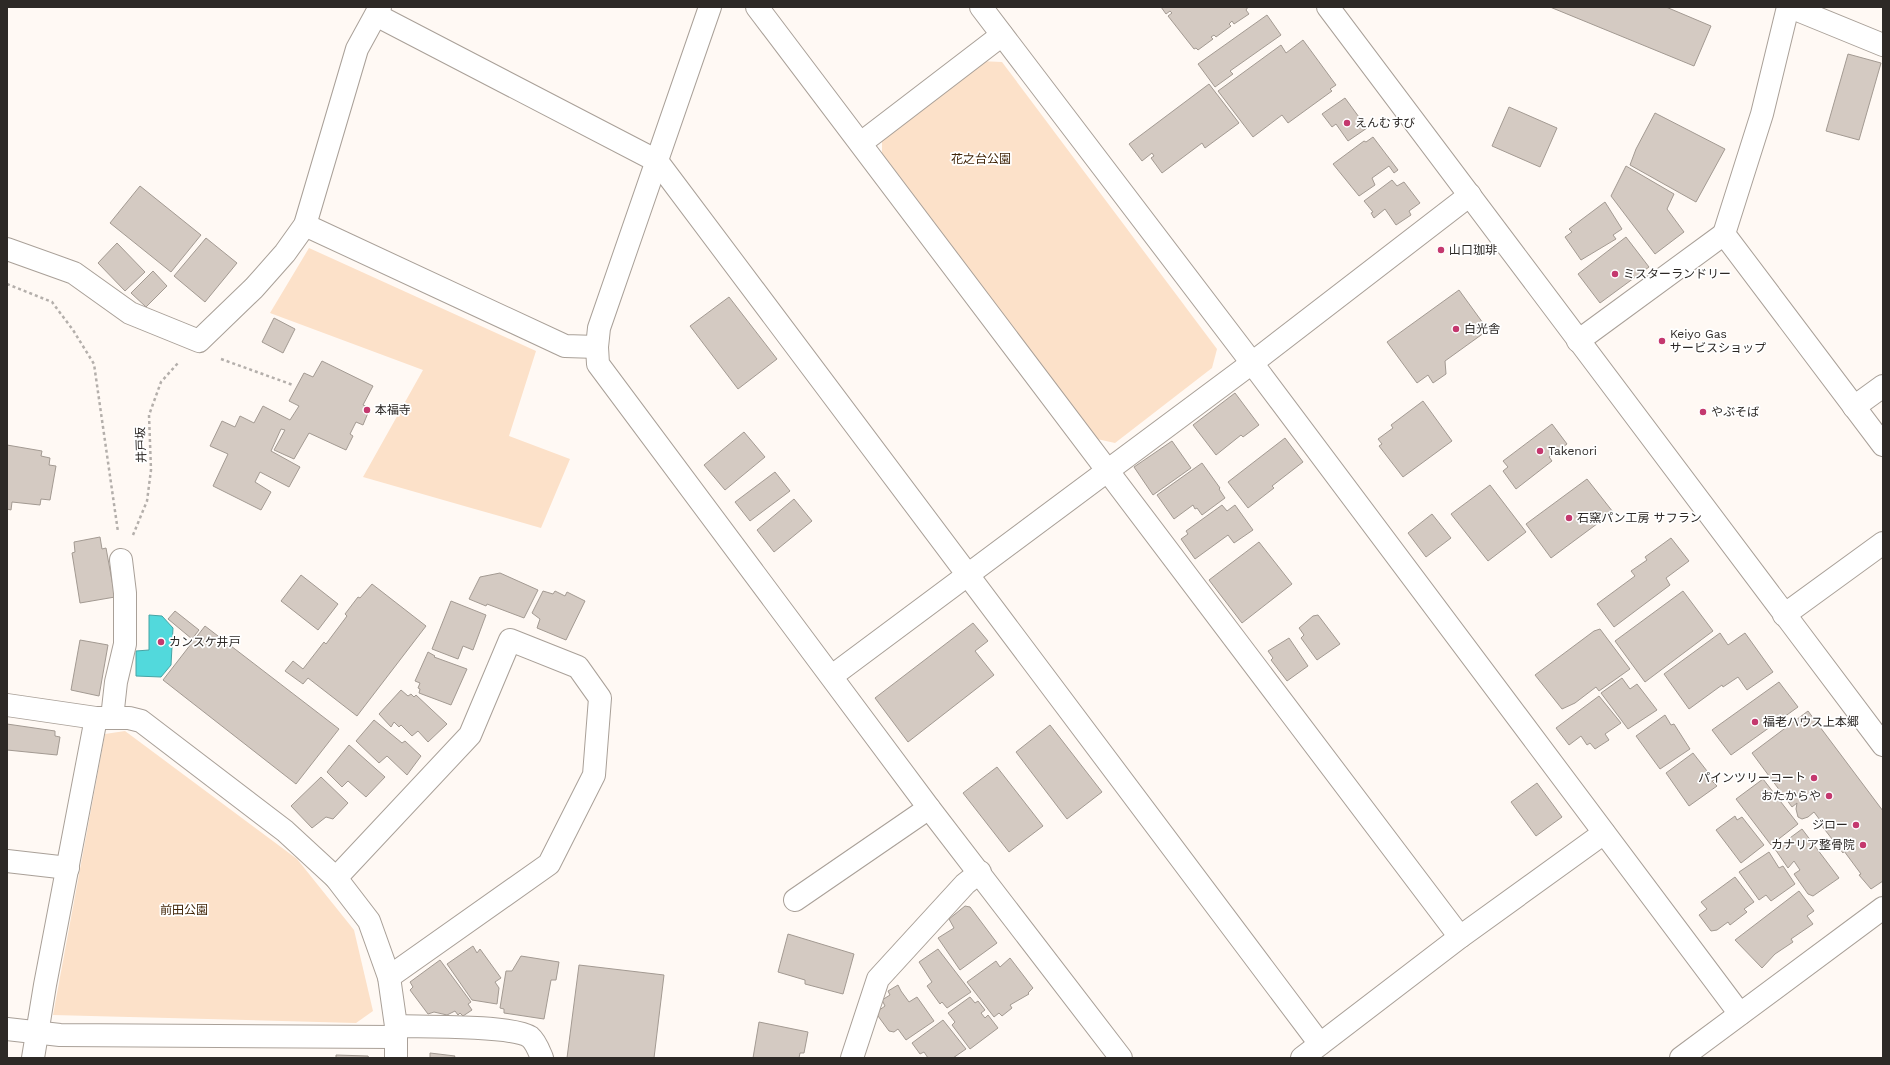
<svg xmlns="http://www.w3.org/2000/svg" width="1890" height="1065" font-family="'Work Sans','Noto Sans JP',sans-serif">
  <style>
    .green { fill: #fce1c9 }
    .water { fill: #52d9dc; stroke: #47a4a5 }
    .building { fill: #d4cac2; stroke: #a39a92 }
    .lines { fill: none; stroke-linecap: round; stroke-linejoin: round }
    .minor-casing { stroke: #a9a098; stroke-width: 24 }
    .path { stroke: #b4afab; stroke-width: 2.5; stroke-dasharray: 3 3; stroke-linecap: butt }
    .minor { stroke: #fff; stroke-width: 22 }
    .poi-dot { fill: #c4386e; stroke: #fff; stroke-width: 1.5 }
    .labels { text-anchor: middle; stroke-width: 3.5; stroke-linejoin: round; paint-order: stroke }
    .poi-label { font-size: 12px; fill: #2d2926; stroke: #fff; text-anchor: start }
    .park-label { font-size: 12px; fill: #402508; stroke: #fff }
    .street-label { font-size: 12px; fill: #2d2926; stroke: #fff }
  </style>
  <rect width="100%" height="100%" fill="#fff9f4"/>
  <g class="green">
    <path d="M979,61L1002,62L1217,349L1212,368L1115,443L1097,439L882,153V135Z"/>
    <path d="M309,248L536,351L509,436L570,459L541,528L363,477L423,370L270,313Z"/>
    <path d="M125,731L297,859L354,930L373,1011L356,1023L53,1015L105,734Z"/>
  </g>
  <path class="water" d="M149,615L162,616L173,628L171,665L161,677L136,676V651L149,650Z"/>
  <g class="building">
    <path d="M1161,7H1248L1246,10L1249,14L1234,24L1232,21L1229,24L1231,26L1216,37L1214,35L1211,37L1213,39L1198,50L1196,48L1194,49L1168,16L1172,13L1170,11L1166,14Z"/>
    <path d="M1550,7H1666L1711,26L1694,66Z"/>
    <path d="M1267,15L1281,35L1230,71L1233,74L1215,87L1198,64Z"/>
    <path d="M1303,40L1336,85L1330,89L1332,91L1288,123L1282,115L1253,137L1218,91L1281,45L1286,53Z"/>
    <path d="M1848,54L1881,63L1859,140L1826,131Z"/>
    <path d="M1209,84L1239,123L1205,148L1202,143L1162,173L1151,158L1154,156L1152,153L1142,161L1129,144Z"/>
    <path d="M1345,98L1367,128L1348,141L1336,124L1332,127L1322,114Z"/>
    <path d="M1509,107L1557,128L1540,167L1492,146Z"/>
    <path d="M1655,113L1725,149L1696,202L1630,165L1636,149Z"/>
    <path d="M1373,137L1398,170L1394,173L1389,166L1372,178L1375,185L1359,196L1333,164L1364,141L1366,142Z"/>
    <path d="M1626,166L1674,194L1667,209L1684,232L1655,254L1611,196Z"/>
    <path d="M1392,180L1397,186L1404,182L1420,203L1409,211L1411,215L1396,225L1385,209L1374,218L1371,213L1373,212L1364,201Z"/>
    <path d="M140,186L201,235L171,272L110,223Z"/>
    <path d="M1605,202L1622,229L1613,235L1616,239L1581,260L1565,237L1572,232L1569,229Z"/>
    <path d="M1626,237L1649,267L1600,303L1578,274Z"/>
    <path d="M206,238L237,263L205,302L174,276Z"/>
    <path d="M117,243L145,272L125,291L98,263Z"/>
    <path d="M153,271L167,286L146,307L131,293Z"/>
    <path d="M1459,290L1488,330L1445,361L1446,374L1433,383L1428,375L1417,383L1387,342Z"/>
    <path d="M729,297L777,359L738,389L690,326Z"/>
    <path d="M274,318L295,329L283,353L262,342Z"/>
    <path d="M322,361L373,386L363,405L370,408L363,425L356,422L350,434L353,436L346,450L309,433L294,459L274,450L285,430L281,429L271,451L300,467L289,487L260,472L255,482L271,492L261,510L213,486L228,454L210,446L222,421L235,427L240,416L254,423L263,406L290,420L299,406L289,401L304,373L313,377Z"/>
    <path d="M1235,393L1259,425L1243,437L1241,435L1216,455L1193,425Z"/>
    <path d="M1423,401L1452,441L1403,477L1379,446L1382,444L1378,439L1393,428L1391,425Z"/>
    <path d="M1552,424L1567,444L1549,457L1552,461L1516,489L1503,471L1508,467L1503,461Z"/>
    <path d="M744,432L765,457L725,490L704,465Z"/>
    <path d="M1285,438L1303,462L1272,486L1274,488L1248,508L1228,482Z"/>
    <path d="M1172,441L1191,468L1153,495L1134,467Z"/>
    <path d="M7,445L42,451L41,456L50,458L49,465L56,466L50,500L41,499L40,505L12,502L11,510L7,509Z"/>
    <path d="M1202,463L1220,488L1219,489L1225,498L1202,515L1197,508L1195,509L1193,505L1174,519L1157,495Z"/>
    <path d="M775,472L790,491L750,521L735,502Z"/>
    <path d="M1587,479L1613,512L1551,558L1526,524Z"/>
    <path d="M1490,485L1526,532L1488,561L1451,514Z"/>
    <path d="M794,499L812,521L774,552L757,530Z"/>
    <path d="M1222,505L1227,511L1235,505L1253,530L1234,543L1228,535L1195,559L1181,539L1188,534L1186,531Z"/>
    <path d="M1432,514L1451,538L1426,557L1408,533Z"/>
    <path d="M100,537L102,549L106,548L115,597L80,603L72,553L75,552L74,542Z"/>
    <path d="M1671,538L1689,561L1666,578L1670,585L1614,627L1597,604L1635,576L1631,571L1647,560L1645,557Z"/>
    <path d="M1259,542L1292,584L1242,623L1209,580Z"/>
    <path d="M500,573L538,590L524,618L487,604L486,606L469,599L480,577Z"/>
    <path d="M301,575L338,604L318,630L281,601Z"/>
    <path d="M372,584L426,626L357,716L308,678L303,684L285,671L293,661L303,669L324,642L326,644L347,616L345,614L358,597L360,598Z"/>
    <path d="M543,591L553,594L555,591L565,596L567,592L585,601L566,640L537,628L540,619L532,613Z"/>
    <path d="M1683,591L1713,631L1645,682L1615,641Z"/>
    <path d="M451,601L486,615L473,650L463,646L458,659L432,649Z"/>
    <path d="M175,611L199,630L192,639L168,619Z"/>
    <path d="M1318,615L1340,644L1317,660L1301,638L1304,635L1299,628L1313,616Z"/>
    <path d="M973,623L988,641L975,651L994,675L908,742L875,698Z"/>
    <path d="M205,626L339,729L296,784L163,680Z"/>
    <path d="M1600,629L1630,669L1599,691L1596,687L1575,703L1562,709L1535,675L1594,631Z"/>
    <path d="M1720,633L1728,645L1745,633L1773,672L1747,690L1738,677L1723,687L1722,685L1689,709L1664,674Z"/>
    <path d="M1289,638L1308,666L1287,681L1271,660L1273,658L1268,651Z"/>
    <path d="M80,640L108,645L99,696L71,690Z"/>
    <path d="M428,652L435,656L434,657L467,669L451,705L419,693L420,689L418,688L420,683L415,681Z"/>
    <path d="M1622,678L1630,689L1637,684L1657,710L1628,729L1601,693Z"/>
    <path d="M1779,682L1798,707L1731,755L1712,730Z"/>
    <path d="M401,690L408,696L411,694L414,697L416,695L447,724L428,742L418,731L412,736L401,725L399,727L394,722L391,727L379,714Z"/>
    <path d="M1599,696L1621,723L1605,734L1609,740L1595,749L1590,743L1587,745L1581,736L1569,745L1556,728Z"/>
    <path d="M1808,711L1883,811V881L1871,889L1859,875L1861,874L1844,851L1843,853L1818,821L1820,820L1814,812L1808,817L1802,819L1798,817L1796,809L1797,803L1792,807L1752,753Z"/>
    <path d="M1665,715L1671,725L1674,724L1690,749L1660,769L1636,736Z"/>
    <path d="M374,720L402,743L405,741L421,756L407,775L387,756L379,763L356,741Z"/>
    <path d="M7,724L55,731V736L60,737L57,755L7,750Z"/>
    <path d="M1050,725L1102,792L1067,819L1016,752Z"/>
    <path d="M349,745L385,777L366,797L348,781L342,787L327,772Z"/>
    <path d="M1693,753L1714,780L1712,781L1717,786L1689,806L1666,773Z"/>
    <path d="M997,767L1043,826L1009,852L963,793Z"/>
    <path d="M321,777L348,803L333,819L326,817L312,828L291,806Z"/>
    <path d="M1763,779L1798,824L1771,845L1736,799Z"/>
    <path d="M1537,783L1562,817L1536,836L1511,802Z"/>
    <path d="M1735,816L1737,820L1742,817L1764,845L1741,863L1716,830Z"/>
    <path d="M1802,829L1839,878L1813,896L1808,894L1794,874L1800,870L1794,861L1788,868L1775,849Z"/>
    <path d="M1769,852L1779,868L1783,866L1795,884L1771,901L1766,895L1759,900L1739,872Z"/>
    <path d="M1735,877L1754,902L1744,909L1747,912L1730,925L1728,922L1717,930L1711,931L1699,915L1707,909L1701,902Z"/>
    <path d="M1799,891L1814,911L1807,916L1813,924L1791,939L1793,942L1775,954L1762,968L1735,940Z"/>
    <path d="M965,906L970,907L997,943L960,970L938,938L954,928L949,919Z"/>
    <path d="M788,934L854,954L843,994L805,984V980L778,972Z"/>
    <path d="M473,946L477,953L480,949L501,978L495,982L499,988L497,1004L472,1000L447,964Z"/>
    <path d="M938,949L971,992L947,1008L942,1002L940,1004L927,986L932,982L919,962Z"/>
    <path d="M521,956L559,962L556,980H551L544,1019L504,1013V1009L500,1008L506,971H512Z"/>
    <path d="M1010,958L1033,988L1028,993L1029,994L1010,1005L1012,1008L1002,1016L999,1013L994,1017L967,982L996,961L1000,967Z"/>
    <path d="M440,960L471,1002L468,1004L472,1010L463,1016L460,1013L458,1015L455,1011L447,1015L434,1012L428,1014L410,990L413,987L410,982Z"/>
    <path d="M579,965L664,975L654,1058H567Z"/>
    <path d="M898,985L901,991L909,1002L917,997L934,1021L906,1040L898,1029L894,1032L889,1031L878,1016V1011L885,1006L882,1000L890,995L888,991Z"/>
    <path d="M970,997L975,1003L978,1001L985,1010L981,1013L985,1018L988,1015L998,1028L970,1049L952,1025L955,1022L948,1013Z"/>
    <path d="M943,1020L966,1049L953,1058H928L924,1052L920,1054L912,1043Z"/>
    <path d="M759,1022L808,1032L804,1053H800L799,1058H753Z"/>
    <path d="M430,1053L455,1056L454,1058H430Z"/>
    <path d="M336,1055L368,1056L369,1058H336Z"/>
  </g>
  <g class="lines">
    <g class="minor-casing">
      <g id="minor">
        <path d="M710,7L599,328L597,347L598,364L929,808L1121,1058"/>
        <path d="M757,7L1460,937"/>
        <path d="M981,7L1252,363L1740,1014"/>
        <path d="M1328,7L1883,745"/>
        <path d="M1788,7L1762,114L1724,234L1883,445"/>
        <path d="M1790,7L1883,45"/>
        <path d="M376,15L657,161L1320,1044"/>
        <path d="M861,143L1002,35"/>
        <path d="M305,225L565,346L597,347"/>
        <path d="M7,249L74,273L130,313L199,341L254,288L285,253L305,225L357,49L380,7"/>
        <path d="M1578,341L1724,234"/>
        <path d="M1854,407L1883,386"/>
        <path d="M1784,615L1883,543"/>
        <path d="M832,676L1252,363L1470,195"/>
        <path d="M7,705L96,718H129L141,721L285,831L336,878L369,921L389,977L396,1026V1058"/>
        <path d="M112,718L116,682L125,644V593L121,560"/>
        <path d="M7,861L68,868"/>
        <path d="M336,878L470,735L510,640L578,667L600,698L594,775L549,864L389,977"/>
        <path d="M795,900L929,808"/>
        <path d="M396,1026C422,1027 512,1025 530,1037C536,1042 539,1051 542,1058"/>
        <path d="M7,1029L60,1035L395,1037"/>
        <path d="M33,1058L45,985L96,718"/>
        <path d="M852,1058L878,979L965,884L980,872"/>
        <path d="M1302,1058L1460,937L1604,833"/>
        <path d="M1681,1058L1883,908"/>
      </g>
    </g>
    <g class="path">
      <path d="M7,284L52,302L73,330L94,364L118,532"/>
      <path d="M221,359L293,385"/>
      <path d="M133,535L147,501L151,470L149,415L161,382L178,363"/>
    </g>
    <use href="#minor" class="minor"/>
  </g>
  <g class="poi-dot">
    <circle cx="1347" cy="123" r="4"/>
    <circle cx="1441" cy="250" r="4"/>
    <circle cx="1615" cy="274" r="4"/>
    <circle cx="1456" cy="329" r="4"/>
    <circle cx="1662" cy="341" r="4"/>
    <circle cx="367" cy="410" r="4"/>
    <circle cx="1703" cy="412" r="4"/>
    <circle cx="1540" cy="451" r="4"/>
    <circle cx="1569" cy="518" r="4"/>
    <circle cx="161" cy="642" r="4"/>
    <circle cx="1755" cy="722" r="4"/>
    <circle cx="1814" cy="778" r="4"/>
    <circle cx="1829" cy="796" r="4"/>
    <circle cx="1856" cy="825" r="4"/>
    <circle cx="1863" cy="845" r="4"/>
  </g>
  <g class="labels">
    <g class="poi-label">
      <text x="1355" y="127">えんむすび</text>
      <text x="1449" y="254">山口珈琲</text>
      <text x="1623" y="278">ミスターランドリー</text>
      <text x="1464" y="333">白光舎</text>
      <text x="1670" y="338">Keiyo Gas<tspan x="1670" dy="14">サービスショップ</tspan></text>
      <text x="375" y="414">本福寺</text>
      <text x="1711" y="416">やぶそば</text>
      <text x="1548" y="455">Takenori</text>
      <text x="1577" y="522">石窯パン工房 サフラン</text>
      <text x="169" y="646">カンスケ井戸</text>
      <text x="1763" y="726">福老ハウス上本郷</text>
      <text x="1806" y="782" text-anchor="end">パインツリーコート</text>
      <text x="1821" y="800" text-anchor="end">おたからや</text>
      <text x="1848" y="829" text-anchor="end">ジロー</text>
      <text x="1855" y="849" text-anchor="end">カナリア整骨院</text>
    </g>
    <g class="park-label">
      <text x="981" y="163">花之台公園</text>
      <text x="184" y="914">前田公園</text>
    </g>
    <g class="street-label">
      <text transform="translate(141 445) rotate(-92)" y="4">井戸坂</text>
    </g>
  </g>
  <rect width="1890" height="1065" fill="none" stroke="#2d2926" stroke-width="16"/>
</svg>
